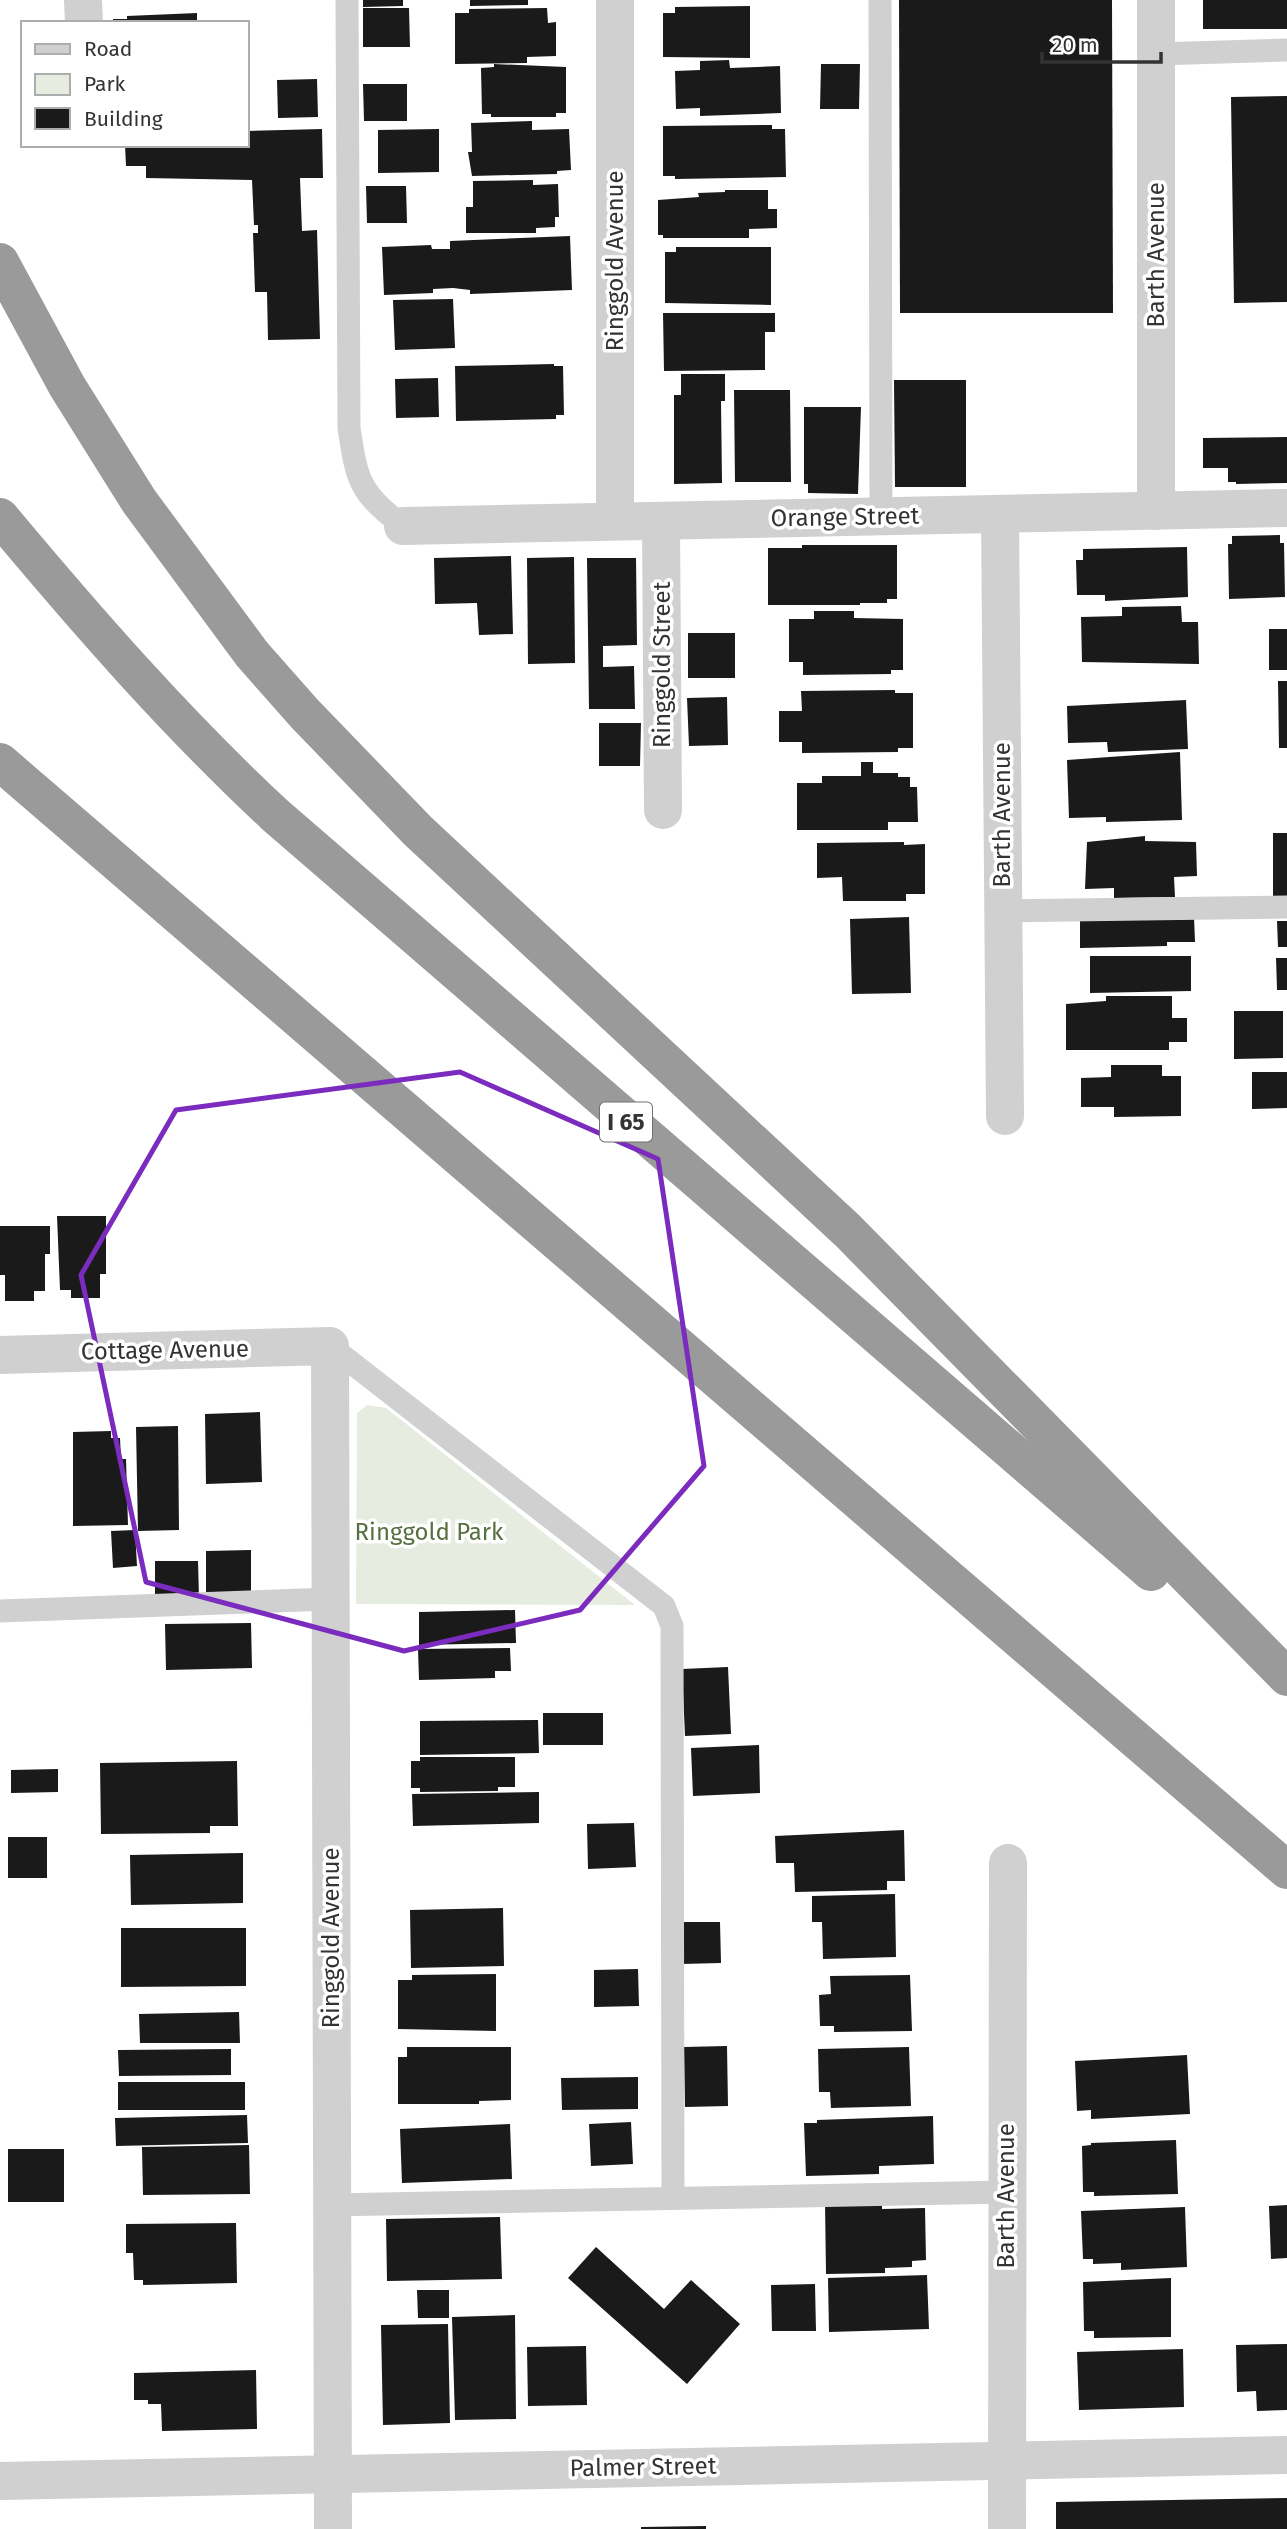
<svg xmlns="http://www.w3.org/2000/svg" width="1287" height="2529" font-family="'Fira Sans',sans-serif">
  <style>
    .green { fill: #e6ecdf }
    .building { fill: #1a1a1a }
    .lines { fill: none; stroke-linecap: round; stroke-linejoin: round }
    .lane { stroke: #d0d0d0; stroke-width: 23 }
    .street { stroke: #d0d0d0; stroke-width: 38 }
    .highway { stroke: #9a9a9a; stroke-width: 38 }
    .marked { fill: none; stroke: #7b2cbf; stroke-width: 5; stroke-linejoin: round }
    .labels { text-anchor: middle; stroke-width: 7; stroke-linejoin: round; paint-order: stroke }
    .shield { fill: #fff; stroke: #707070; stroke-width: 2 }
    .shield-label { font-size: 23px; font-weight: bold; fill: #333 }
    .street-label { font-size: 24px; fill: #333; stroke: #fff }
    .park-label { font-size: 24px; fill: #56703f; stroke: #fff }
  </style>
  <rect width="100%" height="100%" fill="#fff"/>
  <path class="green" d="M367,1405L386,1408L635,1605L356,1604L357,1413Z"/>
  <g class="building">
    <path d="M363,0H403V6L363,7Z"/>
    <path d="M470,0H528V5L470,6Z"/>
    <path d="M899,0H1112L1113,313H900Z"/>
    <rect x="1203" y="0" width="84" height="29"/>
    <path d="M750,6V58L663,57V13H675V7Z"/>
    <path d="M363,8H409L410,47H363Z"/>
    <path d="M547,8L548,23L556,22V56L527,57V63L455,64V13H469V9Z"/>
    <path d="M197,13V23H113V19H127V16Z"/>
    <path d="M729,60L730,68L780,66L781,113L700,116V108L676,109L675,71L700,70V61Z"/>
    <path d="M494,64L566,67V113H556V117H491V114H482L481,68L494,67Z"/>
    <path d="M821,64H860L859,109H820Z"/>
    <path d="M317,79L318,117L278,118L277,80Z"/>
    <path d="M363,84H407V121H364Z"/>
    <path d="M1287,96V302L1234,303L1231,97Z"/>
    <path d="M532,121V130L569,129L571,170L557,171V174L472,176L468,152H472L471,123Z"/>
    <path d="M772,125V129H785L786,177L675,179V176H663V126Z"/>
    <path d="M322,129L323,178H300L302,231L317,230L320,339L268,340L267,292H255L253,233H258V225H254L252,180L146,178V166H126L125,145H247V131Z"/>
    <path d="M439,129V172L378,173V130Z"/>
    <path d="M533,180V185L558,184L559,217H555V227L536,228V233H466V207H473V181Z"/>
    <path d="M366,186H406L407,223H367Z"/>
    <path d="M725,190H768V209H777V228L749,229V238H663V235H658V200L699,197L698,193L725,192Z"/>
    <path d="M570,236L572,290L470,294V290L453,288L433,289V293L384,295L382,247L431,245L432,249H450V241Z"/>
    <path d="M676,247H771V305L665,303V252H676Z"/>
    <path d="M453,299L455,348L395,350L393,300Z"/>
    <path d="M663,313H775V332H765V370L664,371Z"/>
    <path d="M554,364V366H563L564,415H556V419L456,421L455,366Z"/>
    <path d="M681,374H725V401H721L722,483L674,484V395H681Z"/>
    <path d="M438,378L439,417L396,418L395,379Z"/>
    <path d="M894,380H966V487H895Z"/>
    <path d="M734,390H790L791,482H735Z"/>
    <path d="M804,407H861L858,494L808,493V484H804Z"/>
    <path d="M1287,437V483L1236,484V482H1228V468H1203V438Z"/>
    <path d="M1280,535V543H1284L1285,597L1229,599L1228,544H1232V536Z"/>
    <path d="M802,545H897V599H887V603H860V605H768V548H802Z"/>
    <path d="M1187,547L1188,597L1105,601V595H1077L1076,560H1083V549Z"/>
    <path d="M511,556L513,634L479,635L477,603L435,604L434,558Z"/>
    <path d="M574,557L575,663L528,664L527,558Z"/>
    <path d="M587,558H636L637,645L603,646V667L634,666L635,709H589Z"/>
    <path d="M1181,606L1182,622H1198L1199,664L1082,662L1081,617L1122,616V607Z"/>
    <path d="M814,611H854V618L903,619V670H891V674L803,675V662H789V619H814Z"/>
    <rect x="1269" y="629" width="18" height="41"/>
    <rect x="688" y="633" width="47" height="45"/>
    <path d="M1278,681H1287V748H1279Z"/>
    <path d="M895,690V693H913V748H898V752L802,753V742H779V711H802L801,691Z"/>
    <path d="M727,697L728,745L689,746L687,698Z"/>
    <path d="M1186,700L1188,749L1108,752L1107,742L1068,743L1067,706Z"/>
    <path d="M599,723H641L640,766H599Z"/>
    <path d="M1180,752L1182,820L1106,822V817L1069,818L1067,760Z"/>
    <path d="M861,762H873V773H898V777H910V787H917L918,822H888V830H797V783H822V776H861Z"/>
    <rect x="1273" y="833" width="14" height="63"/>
    <path d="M1145,836V841L1196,842L1197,876L1174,877L1175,897L1114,898V888L1085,889L1087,842Z"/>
    <path d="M904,842V845L925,844V894H906V901H843L842,877L817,878V843Z"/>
    <path d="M909,917L911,993L852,994L850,919Z"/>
    <path d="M1194,917L1195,942H1167V946L1080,948V919Z"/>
    <path d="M1277,921H1287V947H1278Z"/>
    <path d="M1090,956H1191V991L1090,993Z"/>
    <path d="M1276,958H1287V990H1277Z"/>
    <path d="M1106,996H1172V1018H1187V1042H1169V1050H1066V1004L1106,1001Z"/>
    <path d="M1234,1011H1283V1058L1234,1059Z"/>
    <path d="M1111,1065H1162V1076H1181V1116L1114,1117V1107H1081V1078L1111,1077Z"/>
    <path d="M1252,1072H1287V1108L1252,1109Z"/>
    <path d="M57,1216H106V1274H100V1298H71V1290H60Z"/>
    <path d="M0,1226H50V1254H45V1291H34V1301H5V1275H0Z"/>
    <path d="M260,1412L262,1482L206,1484L205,1414Z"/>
    <path d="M178,1426L179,1530L138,1531L136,1427Z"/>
    <path d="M111,1431V1438H120L121,1459H126L128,1525L73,1526V1432Z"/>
    <path d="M135,1530L137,1566L113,1568L111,1531Z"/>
    <path d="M251,1550V1592H206V1551Z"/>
    <path d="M155,1561H198L199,1598L155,1599Z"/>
    <path d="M515,1610L516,1643L419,1645V1612Z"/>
    <path d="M251,1623L252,1668L166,1670L165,1624Z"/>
    <path d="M510,1648L511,1671H495V1678L419,1680L418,1649Z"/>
    <path d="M728,1667L731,1734L685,1736L682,1669Z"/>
    <rect x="543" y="1713" width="60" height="32"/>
    <path d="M538,1720L539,1753L420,1755V1721Z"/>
    <path d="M759,1745L760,1793L693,1796L691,1748Z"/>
    <path d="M420,1757H515V1787H498V1791L420,1792V1788H411V1761H420Z"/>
    <path d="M237,1761L238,1826H210V1833L101,1834L100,1763Z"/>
    <path d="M58,1769V1792L11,1793V1770Z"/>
    <path d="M539,1792V1823L413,1826L412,1794Z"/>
    <path d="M634,1823L636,1867L588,1869L587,1824Z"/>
    <path d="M904,1830L905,1881H887V1890L795,1892L794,1863H776L775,1836Z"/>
    <rect x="8" y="1837" width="39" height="41"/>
    <path d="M243,1853V1903L131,1905L130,1855Z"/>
    <path d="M895,1894L896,1957L823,1959L822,1922H812V1896Z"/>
    <path d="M503,1908L504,1966L411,1968L410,1910Z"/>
    <path d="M680,1922H720L721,1963L681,1964Z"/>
    <path d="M121,1928H246V1986L121,1987Z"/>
    <path d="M638,1969L639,2006L594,2007V1970Z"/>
    <path d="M496,1974V2031L398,2029V1980H412V1975Z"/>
    <path d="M910,1975L912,2031L834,2032V2026H820L819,1995L831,1994L830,1976Z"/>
    <path d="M239,2012L240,2043H140L139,2014Z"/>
    <path d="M727,2046L728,2106L685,2107L684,2047Z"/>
    <path d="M407,2047H511V2100L479,2101V2104H398V2057H407Z"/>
    <path d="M909,2047L911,2106L831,2108L830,2092H819L818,2049Z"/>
    <path d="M231,2049V2075L119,2076L118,2050Z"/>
    <path d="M1187,2055L1190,2114L1091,2119V2110L1077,2111L1075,2061Z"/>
    <path d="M638,2077V2109L562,2110L561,2078Z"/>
    <rect x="118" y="2082" width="127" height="28"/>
    <path d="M247,2115L248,2143L116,2146L115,2118Z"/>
    <path d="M933,2116L934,2164L879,2166V2174L806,2176L804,2123H817V2120Z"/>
    <path d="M631,2122L633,2164L591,2166L589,2124Z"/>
    <path d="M510,2124L512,2179L402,2183L400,2129Z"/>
    <path d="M1176,2140L1178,2194L1094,2196V2192H1083L1082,2146L1091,2145V2143Z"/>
    <path d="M249,2145L250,2194L143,2195L142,2147Z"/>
    <rect x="8" y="2149" width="56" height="53"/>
    <path d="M882,2201V2209L925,2208L926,2260L912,2261V2267L885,2268V2273L826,2274L825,2202Z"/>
    <path d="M1287,2205V2258L1271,2259L1269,2206Z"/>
    <path d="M1185,2207L1187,2267L1121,2270V2263L1093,2264V2259H1083L1081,2211Z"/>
    <path d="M500,2217L502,2279L387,2281L386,2219Z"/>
    <path d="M236,2223L237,2283L143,2285V2280H134L133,2253H126V2224Z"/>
    <path d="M596,2247L664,2309L691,2280L740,2324L687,2384L568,2278Z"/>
    <path d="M927,2275L929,2329L829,2332L828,2278Z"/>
    <path d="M1171,2278V2337L1094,2338V2331H1084L1083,2282Z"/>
    <path d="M815,2284L816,2331H772L771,2285Z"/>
    <path d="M417,2290H449V2318H418Z"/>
    <path d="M515,2315L516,2419L455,2420L452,2317Z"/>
    <path d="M448,2324L450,2423L383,2425L381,2325Z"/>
    <path d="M1287,2344V2410L1257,2411L1256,2391L1237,2392L1236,2345Z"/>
    <path d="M586,2346L587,2405L528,2406L527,2347Z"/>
    <path d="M1183,2349L1184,2407L1079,2410L1077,2352Z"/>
    <path d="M256,2370L257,2429L162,2431L161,2404H148V2400H134V2373Z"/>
    <path d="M1287,2498V2529H1056V2502Z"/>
    <path d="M706,2526V2529H641V2527Z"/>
  </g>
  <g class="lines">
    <g class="lane">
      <path d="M347,0L349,428C357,481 359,492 403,526"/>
      <path d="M880,0L881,516"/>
      <path d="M1156,54L1287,50"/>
      <path d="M1003,911L1287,907"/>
      <path d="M330,1346L664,1606L672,1626L673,2197"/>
      <path d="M0,1611L330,1599"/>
      <path d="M331,2205L1006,2192"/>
    </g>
    <g class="street">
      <path d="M83,0L84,23"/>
      <path d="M1156,0V511"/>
      <path d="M1000,514L1005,1116"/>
      <path d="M615,521V0"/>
      <path d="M661,521L663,810"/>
      <path d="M403,526L1287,508"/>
      <path d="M0,1355L330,1346L333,2529"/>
      <path d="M0,2481L1287,2455"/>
      <path d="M1007,2529L1008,1863"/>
    </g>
    <g class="highway">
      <path d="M0,262L67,386L139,501L252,654L305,714L418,831L848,1231L1287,1677"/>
      <path d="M0,517C87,621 175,722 275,815L1151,1572"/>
      <path d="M0,762L1287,1870"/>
    </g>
  </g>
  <path class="marked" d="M460,1072L658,1159L704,1466L580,1610L404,1651L146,1582L81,1275L176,1110Z"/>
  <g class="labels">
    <rect class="shield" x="600" y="1102.5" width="52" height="39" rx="5"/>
    <g class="shield-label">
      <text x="626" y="1130">I 65</text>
    </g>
    <g class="street-label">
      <text transform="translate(1156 255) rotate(-90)" y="8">Barth Avenue</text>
      <text transform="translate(615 261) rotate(-90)" y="8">Ringgold Avenue</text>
      <text transform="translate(845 517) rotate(-1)" y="8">Orange Street</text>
      <text transform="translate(662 665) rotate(-90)" y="8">Ringgold Street</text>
      <text transform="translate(1002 815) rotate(-90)" y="8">Barth Avenue</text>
      <text transform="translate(165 1350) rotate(-1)" y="8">Cottage Avenue</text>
      <text transform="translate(331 1938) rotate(-90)" y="8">Ringgold Avenue</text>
      <text transform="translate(1006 2196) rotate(-90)" y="8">Barth Avenue</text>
      <text transform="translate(643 2467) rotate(-1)" y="8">Palmer Street</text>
    </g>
    <g class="park-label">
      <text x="429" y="1540">Ringgold Park</text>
    </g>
  </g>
  <rect x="21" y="21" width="228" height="126" fill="#ffffff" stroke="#adadad" stroke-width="2"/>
  <rect x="35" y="44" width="35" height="10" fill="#d0d0d0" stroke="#adadad" stroke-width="2"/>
  <text x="84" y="56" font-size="21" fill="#333333">Road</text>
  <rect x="35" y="74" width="35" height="21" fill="#e6ecdf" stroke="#adadad" stroke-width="2"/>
  <text x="84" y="91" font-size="21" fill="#333333">Park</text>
  <rect x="35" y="108" width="35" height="21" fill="#1a1a1a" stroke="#adadad" stroke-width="2"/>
  <text x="84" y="126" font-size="21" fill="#333333">Building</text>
  <path d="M1042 52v10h119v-10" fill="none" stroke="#333333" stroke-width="3.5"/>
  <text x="1052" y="52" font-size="21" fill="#333333" stroke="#ffffff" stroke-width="5" paint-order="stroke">20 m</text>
</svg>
